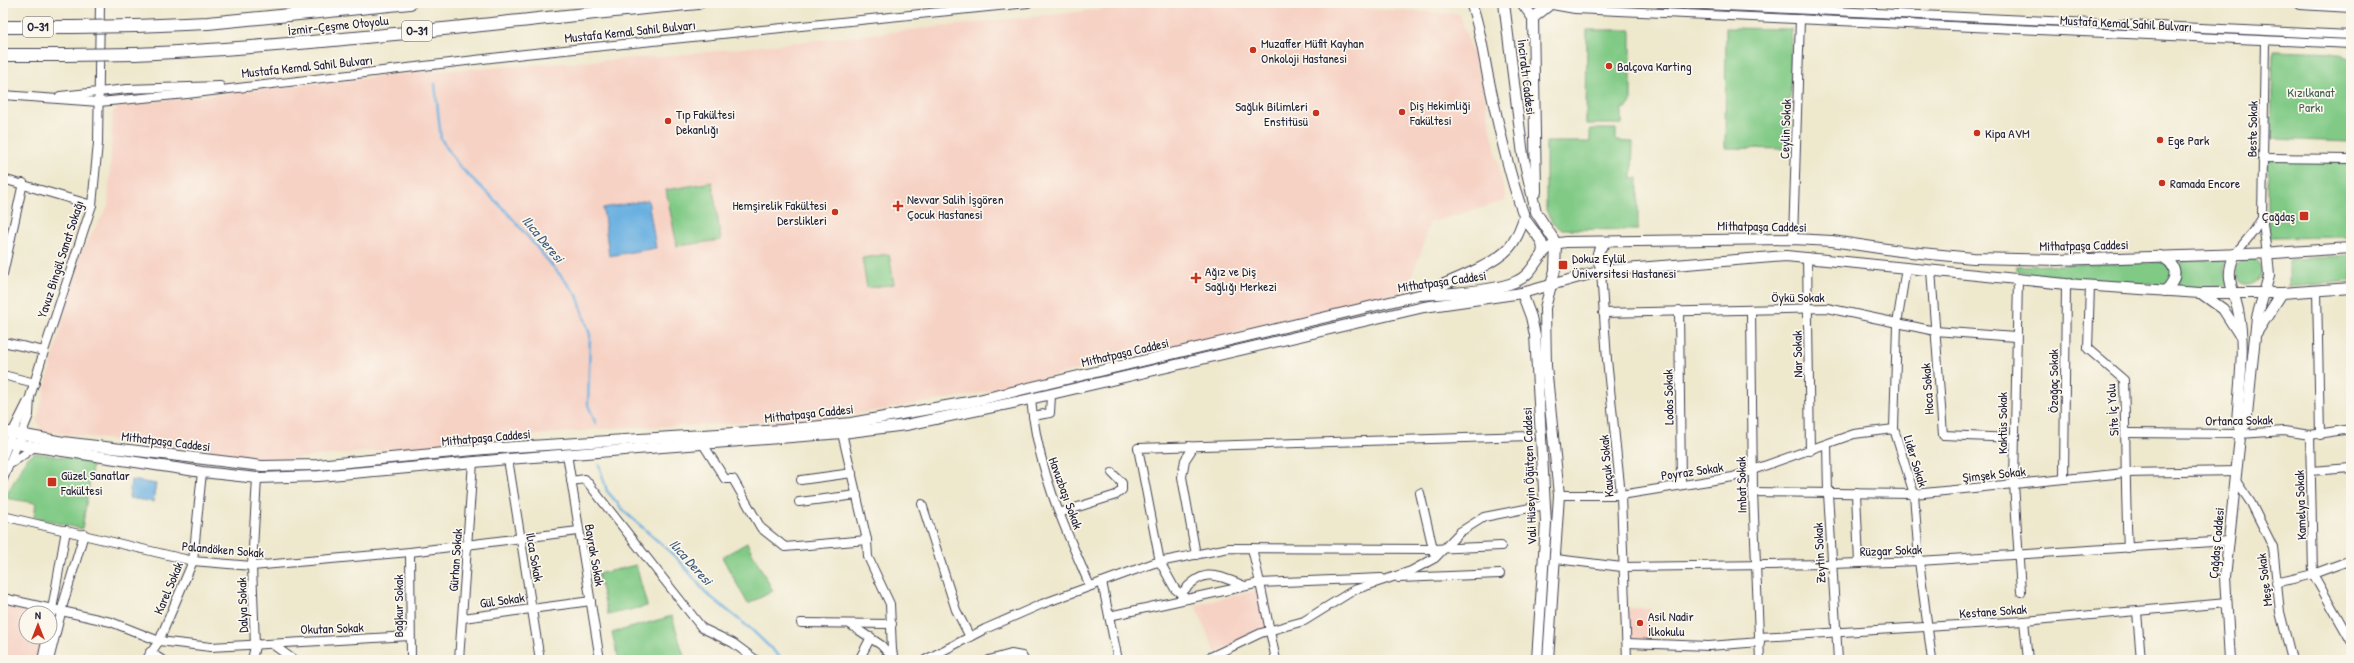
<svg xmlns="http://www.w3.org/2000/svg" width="2354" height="663" font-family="'Patrick Hand',sans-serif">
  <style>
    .built { fill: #f6d2c4 }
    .green { fill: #81ca86; stroke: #527660 }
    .water { fill: #6ab0e1; stroke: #46698e }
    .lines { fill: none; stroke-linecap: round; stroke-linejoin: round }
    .stream { stroke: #6ab0e1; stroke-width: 2.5 }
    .minor-casing { stroke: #414051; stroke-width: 10 }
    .major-casing { stroke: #414051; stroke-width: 12 }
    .highway-casing { stroke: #414051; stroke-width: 14 }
    .minor { stroke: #fff; stroke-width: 8 }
    .major { stroke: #fff; stroke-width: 10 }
    .highway { stroke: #fff; stroke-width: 12 }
    .highway-bridge-casing { stroke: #414051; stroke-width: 14; stroke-linecap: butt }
    .highway-bridge { stroke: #fff; stroke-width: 12 }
    .poi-dot { fill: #c8321e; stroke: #fbf7ec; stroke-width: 1.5 }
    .labels { text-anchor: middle; stroke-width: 3.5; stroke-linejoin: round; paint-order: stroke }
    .shield { fill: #fbf7ec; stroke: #636270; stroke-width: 1 }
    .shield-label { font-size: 12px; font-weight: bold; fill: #22223b }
    .street-label { font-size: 13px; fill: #22223b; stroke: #fbf7ec }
    .poi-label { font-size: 13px; fill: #22223b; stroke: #fbf7ec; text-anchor: start }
    .park-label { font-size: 13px; fill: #435d55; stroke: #fbf7ec }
    .water-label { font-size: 14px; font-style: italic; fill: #3f5b7d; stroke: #fbf7ec }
  </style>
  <rect width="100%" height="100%" fill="#fbf7ec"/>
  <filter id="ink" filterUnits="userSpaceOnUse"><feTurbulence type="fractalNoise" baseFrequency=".025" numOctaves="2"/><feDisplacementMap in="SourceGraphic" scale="8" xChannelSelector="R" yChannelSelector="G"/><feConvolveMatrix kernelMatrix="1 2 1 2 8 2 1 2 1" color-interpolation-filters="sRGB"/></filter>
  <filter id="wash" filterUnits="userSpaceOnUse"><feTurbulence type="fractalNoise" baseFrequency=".012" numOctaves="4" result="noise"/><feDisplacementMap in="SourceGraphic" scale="16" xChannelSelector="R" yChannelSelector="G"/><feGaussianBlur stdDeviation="0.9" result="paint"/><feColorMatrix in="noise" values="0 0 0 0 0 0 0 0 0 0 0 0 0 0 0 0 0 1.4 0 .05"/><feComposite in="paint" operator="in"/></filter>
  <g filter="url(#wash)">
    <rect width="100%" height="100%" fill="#eee8cd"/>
    <g class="built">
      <path d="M1260,3L1460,14L1481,80L1506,201L1429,223L1421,252L1405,292L971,395L831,418L705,425L613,428L278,460L41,431L37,420L80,254L108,206L113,112L123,105L410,73L669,56L1141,5Z"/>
      <path d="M1258,590L1266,629L1216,653L1195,605Z"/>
      <path d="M3,607L31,613H26V637H45L40,660H3Z"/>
      <path d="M1629,608H1650L1651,638H1629Z"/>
    </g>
    <g class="green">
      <path d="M1726,28L1791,29L1790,149L1725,148Z"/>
      <path d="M1587,30H1631V102L1627,108H1622V124H1586Z"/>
      <path d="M2273,51L2341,53L2351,60V142L2271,139Z"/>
      <path d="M1590,129H1616V141L1633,142L1632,178H1638V230L1561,229L1553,224L1546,210V142H1590Z"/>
      <path d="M2268,160L2351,161V237L2268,238Z"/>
      <path d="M712,182L721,240L677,246L666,190Z"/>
      <path d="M889,254L894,284L867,288L862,258Z"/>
      <path d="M2351,255V281L2289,287V260Z"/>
      <circle cx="2249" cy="271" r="13"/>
      <path d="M2227,258L2224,267L2227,286L2175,288C2180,278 2181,272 2176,262Z"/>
      <path d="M2159,262L2166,264L2173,270L2166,284L2161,285L2087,280L2016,271V266Z"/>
      <path d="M35,453L93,462L82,529L34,517L36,503L5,498L26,459Z"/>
      <path d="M747,543L773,591L748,604L722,557Z"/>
      <path d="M636,565L647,606L608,615L598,574Z"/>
      <path d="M672,616L685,660H619L612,633Z"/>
    </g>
    <g class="water">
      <path d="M648,200L656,248L609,256L603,208Z"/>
      <path d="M131,480L156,484L153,502L129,498Z"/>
    </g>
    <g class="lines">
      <g class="stream">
        <path d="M435,84L441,139L459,166L506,211L577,295L590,335L588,405L596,424"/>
        <path d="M599,465L607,491L626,513L677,558L707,594L752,630L783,660"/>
      </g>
    </g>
  </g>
  <g filter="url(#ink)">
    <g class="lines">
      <g class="minor-casing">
        <g id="minor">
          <path d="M1541,3L1575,9L2351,44"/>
          <path d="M1659,3L2351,35"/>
          <path d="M2265,41L2262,217L2267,253"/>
          <path d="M3,95L99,102L187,94L525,54L1028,3"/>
          <path d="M60,96L127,89L220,86"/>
          <path d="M2263,158L2351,159"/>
          <path d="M3,179L92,205"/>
          <path d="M1793,239L1800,19"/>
          <path d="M2235,254L2254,231L2262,218"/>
          <path d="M1807,257L1810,451"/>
          <path d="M1906,268L1897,324L1894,429L1914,494L1919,561L1932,660"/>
          <path d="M1931,270L1943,435L2014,438"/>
          <path d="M1601,271L1607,360L1621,495L1627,660"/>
          <path d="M3,274L23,183"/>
          <path d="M2018,278L2014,484L2021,592"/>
          <path d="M2090,285L2088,349L2124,380C2126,436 2125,492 2128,548"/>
          <path d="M2317,291L2320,435"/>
          <path d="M1679,310L1681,485"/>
          <path d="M1751,310L1753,492L1760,660"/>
          <path d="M1603,313L1827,308L1935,331L2015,337"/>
          <path d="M3,342L44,351"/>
          <path d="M3,375L35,383"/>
          <path d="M1051,395L1050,413L1033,416C1042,480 1065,528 1090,586"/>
          <path d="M1031,399L1033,416"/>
          <path d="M2126,433L2240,434L2284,431L2310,435L2351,429"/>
          <path d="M2310,435L2313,574L2351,641"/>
          <path d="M703,444L725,479H733L761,528L785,547L867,540L842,433"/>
          <path d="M1827,444L1828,493L1838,660"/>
          <path d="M1189,446L1191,451L1185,460L1182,477L1196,555"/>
          <path d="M567,454L600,660"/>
          <path d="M3,457L12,433L28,401"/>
          <path d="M508,459L540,660"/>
          <path d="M12,463L33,448"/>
          <path d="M2311,471L2351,468"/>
          <path d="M2064,478L2066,284"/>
          <path d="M3,479L29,415L30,397L44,351L92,205L98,143L100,3"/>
          <path d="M801,480L852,473"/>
          <path d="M571,481L585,479L702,628L733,643L756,660"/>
          <path d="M2236,481L2251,503L2273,547L2280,612L2292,660"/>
          <path d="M1753,492L1914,494L2125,473L2237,471"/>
          <path d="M1420,493L1434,553"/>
          <path d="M1856,493L1859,563"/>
          <path d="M1559,495H1621L1733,477L1854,434L1894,429"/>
          <path d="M799,502L857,495"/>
          <path d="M922,504L956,610L970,637"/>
          <path d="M1059,513L1116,495L1122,490V483L1112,473"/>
          <path d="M3,516L193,561L252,566L410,552L578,531"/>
          <path d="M867,540L868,557L890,604L892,650L894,660"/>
          <path d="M1252,548L1260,583L1381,578"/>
          <path d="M410,552L411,660"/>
          <path d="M1556,559L1622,567L1831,564L1919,561L2228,541"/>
          <path d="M1399,578L1500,574"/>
          <path d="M1102,582L1118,660"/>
          <path d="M2276,583L2313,574L2351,560"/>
          <path d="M1181,594C1204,566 1216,575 1245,586"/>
          <path d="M3,598L111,622L159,641L211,647L410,636"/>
          <path d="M1187,599L1175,589L1160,562L1138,448L1530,436"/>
          <path d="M2137,612L2141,660"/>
          <path d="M1109,616L1260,583L1276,660"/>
          <path d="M463,618L591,601"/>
          <path d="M50,621L66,530"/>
          <path d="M2024,621L2028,660"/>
          <path d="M801,623L892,624"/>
          <path d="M851,625L881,645L894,659"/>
          <path d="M1759,637L2024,621L2227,603"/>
          <path d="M1627,643L1709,646L1760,642"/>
          <path d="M272,644L294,660"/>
          <path d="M150,652L162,660"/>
          <path d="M42,660L47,637"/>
          <path d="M49,660L64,601L84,534"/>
          <path d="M146,660L159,641L193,561L202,472"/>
          <path d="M252,660L255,646L252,566L257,478"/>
          <path d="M459,660L473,462"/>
          <path d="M859,660L871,637"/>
          <path d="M925,660L985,629L1042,604L1154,563L1229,548L1433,549L1501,546"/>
          <path d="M989,660L1011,654L1022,656L1024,660"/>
          <path d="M1204,660L1261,633L1304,621L1354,590L1411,571L1435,558L1460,532L1484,517L1545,505"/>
        </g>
      </g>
      <g class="major-casing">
        <g id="major">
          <path d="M1471,3C1480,27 1483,52 1488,77C1498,123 1508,172 1524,216C1528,229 1549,240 1541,256"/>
          <path d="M1504,3L1523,155L1536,212L1556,243L1555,270L1545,308L1546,366L1559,495L1548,660"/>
          <path d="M1522,3L1533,18L1536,192"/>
          <path d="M1533,18L1548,6"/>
          <path d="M1606,242C1595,251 1594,263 1607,270"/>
          <path d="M2235,254C2224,277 2233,287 2238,310C2246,346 2239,386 2237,423L2241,428"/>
          <path d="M2160,256C2178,264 2179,278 2165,291"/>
          <path d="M1425,292C1448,282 1493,266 1509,248C1517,239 1520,229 1524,218"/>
          <path d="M1522,293L1531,317L1535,335L1546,523L1537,660"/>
          <path d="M2202,294L2223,309L2239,334"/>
          <path d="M2257,332L2282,293"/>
          <path d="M3,431L63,442L262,466L317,465L485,449L782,430L851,423L974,401L1419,295C1443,294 1497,291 1517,281C1539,271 1536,245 1566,242L1793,239L1832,241L1900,251L1973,258L2057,260L2275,253L2351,248"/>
          <path d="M3,442L202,472L257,478L319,476L508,459L842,433L906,425L1017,402L1424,307L1522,293L1601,271L1786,256L2066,284L2200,293H2282L2351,288"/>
          <path d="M2230,660L2225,577L2241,428L2246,424L2257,317L2269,276L2267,253"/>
        </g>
      </g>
      <g class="highway-casing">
        <g id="highway">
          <path d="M2300,3L2351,6"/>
          <path d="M136,26L208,23L410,3"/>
          <path d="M3,27H73"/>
          <path d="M135,54C323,46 510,20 698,3"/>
          <path d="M3,55H65"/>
        </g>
      </g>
      <use href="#minor" class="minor"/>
      <use href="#major" class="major"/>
      <use href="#highway" class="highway"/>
      <g class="highway-bridge-casing">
        <g id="highway-bridge">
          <path d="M73,27L136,26"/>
          <path d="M65,55L135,54"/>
        </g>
      </g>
      <use href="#highway-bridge" class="highway-bridge"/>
    </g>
  </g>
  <g class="poi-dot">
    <circle cx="1253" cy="50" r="4"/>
    <circle cx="1609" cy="66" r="4"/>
    <circle cx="1402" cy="112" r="4"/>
    <circle cx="1316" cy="113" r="4"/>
    <circle cx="668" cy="121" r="4"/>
    <circle cx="1977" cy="133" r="4"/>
    <circle cx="2160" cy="140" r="4"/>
    <circle cx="2162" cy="183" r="4"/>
    <path d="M896 200h4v4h4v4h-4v4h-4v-4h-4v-4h4z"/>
    <circle cx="835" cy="212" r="4"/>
    <rect x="2299" y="211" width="10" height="10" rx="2"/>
    <rect x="1558" y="260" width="10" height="10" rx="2"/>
    <path d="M1194 272h4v4h4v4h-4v4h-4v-4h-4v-4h4z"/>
    <rect x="47" y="477" width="10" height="10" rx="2"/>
    <circle cx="1640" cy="623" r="4"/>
  </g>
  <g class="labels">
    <g class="shield">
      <rect x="23" y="17" width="30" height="20" rx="3"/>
      <rect x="402" y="21" width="30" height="20" rx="3"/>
    </g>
    <g class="shield-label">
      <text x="38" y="31">O-31</text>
      <text x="417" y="35">O-31</text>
    </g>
    <g class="street-label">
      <text transform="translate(2126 23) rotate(3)" y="5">Mustafa Kemal Sahil Bulvarı</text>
      <text transform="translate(338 25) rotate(-6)" y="5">İzmir-Çeşme Otoyolu</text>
      <text transform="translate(630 31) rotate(-6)" y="5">Mustafa Kemal Sahil Bulvarı</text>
      <text transform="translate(307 66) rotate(-6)" y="5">Mustafa Kemal Sahil Bulvarı</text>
      <text transform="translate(1527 77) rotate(83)" y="5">İnciraltı Caddesi</text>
      <text transform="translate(1785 129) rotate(-88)" y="5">Ceylin Sokak</text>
      <text transform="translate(2252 129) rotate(-89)" y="5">Beste Sokak</text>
      <text transform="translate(1762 226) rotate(1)" y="5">Mithatpaşa Caddesi</text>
      <text transform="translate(2084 245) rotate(-1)" y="5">Mithatpaşa Caddesi</text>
      <text transform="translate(60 259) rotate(-72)" y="5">Yavuz Bingöl Sanat Sokağı</text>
      <text transform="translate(1442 281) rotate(-8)" y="5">Mithatpaşa Caddesi</text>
      <text x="1798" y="302">Öykü Sokak</text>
      <text transform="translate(1125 352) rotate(-13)" y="5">Mithatpaşa Caddesi</text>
      <text transform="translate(1797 354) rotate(-91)" y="5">Nar Sokak</text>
      <text transform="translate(2053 381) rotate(-90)" y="5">Özağaç Sokak</text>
      <text transform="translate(1927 389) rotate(-94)" y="5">Hoca Sokak</text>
      <text transform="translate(1668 397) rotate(-91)" y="5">Lodos Sokak</text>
      <text transform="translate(2112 410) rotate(-94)" y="5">Site İç Yolu</text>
      <text transform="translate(809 413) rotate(-6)" y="5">Mithatpaşa Caddesi</text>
      <text transform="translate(2239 420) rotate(-1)" y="5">Ortanca Sokak</text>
      <text transform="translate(2002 423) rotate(-90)" y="5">Kaktüs Sokak</text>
      <text transform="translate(486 437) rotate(-5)" y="5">Mithatpaşa Caddesi</text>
      <text transform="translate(166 441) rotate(7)" y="5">Mithatpaşa Caddesi</text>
      <text transform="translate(1916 461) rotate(73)" y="5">Lider Sokak</text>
      <text transform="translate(1606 466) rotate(-95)" y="5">Kauçuk Sokak</text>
      <text transform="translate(1692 471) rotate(-8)" y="5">Poyraz Sokak</text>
      <text transform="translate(1994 474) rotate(-6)" y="5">Şimşek Sokak</text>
      <text transform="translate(1529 476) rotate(-92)" y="5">Vali Hüseyin Öğütçen Caddesi</text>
      <text transform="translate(1741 485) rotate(-91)" y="5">Imbat Sokak</text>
      <text transform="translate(1066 493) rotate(70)" y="5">Havuzbaşı Sokak</text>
      <text transform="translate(2300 505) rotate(-92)" y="5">Kamelya Sokak</text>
      <text transform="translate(2216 543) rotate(-85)" y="5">Çağdaş Caddesi</text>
      <text transform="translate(223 549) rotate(5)" y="5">Palandöken Sokak</text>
      <text transform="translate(1891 550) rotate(-2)" y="5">Rüzgar Sokak</text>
      <text transform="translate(1819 553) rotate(-93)" y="5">Zeytin Sokak</text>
      <text transform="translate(595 555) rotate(80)" y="5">Bayrak Sokak</text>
      <text transform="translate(535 557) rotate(80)" y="5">Ilıca Sokak</text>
      <text transform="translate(455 560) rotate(-86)" y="5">Gürhan Sokak</text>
      <text transform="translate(2264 580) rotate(-97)" y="5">Meşe Sokak</text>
      <text transform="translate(168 588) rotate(-67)" y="5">Karel Sokak</text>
      <text transform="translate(502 600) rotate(-8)" y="5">Gül Sokak</text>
      <text transform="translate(242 605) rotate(-92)" y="5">Dalya Sokak</text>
      <text transform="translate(398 606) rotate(-90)" y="5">Bağkur Sokak</text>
      <text transform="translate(1993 611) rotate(-4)" y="5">Kestane Sokak</text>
      <text transform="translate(332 628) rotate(-2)" y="5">Okutan Sokak</text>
    </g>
    <g class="poi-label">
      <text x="1261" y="48">Muzaffer Müfit Kayhan<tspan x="1261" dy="15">Onkoloji Hastanesi</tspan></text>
      <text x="1617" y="71">Balçova Karting</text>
      <text x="1410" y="110">Diş Hekimliği<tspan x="1410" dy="15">Fakültesi</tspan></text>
      <text x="1308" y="111" text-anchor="end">Sağlık Bilimleri<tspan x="1308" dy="15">Enstitüsü</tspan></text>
      <text x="676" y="119">Tıp Fakültesi<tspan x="676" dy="15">Dekanlığı</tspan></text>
      <text x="1985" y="138">Kipa AVM</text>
      <text x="2168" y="145">Ege Park</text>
      <text x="2170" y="188">Ramada Encore</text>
      <text x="907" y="204">Nevvar Salih İşgören<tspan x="907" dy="15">Çocuk Hastanesi</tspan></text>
      <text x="827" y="210" text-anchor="end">Hemşirelik Fakültesi<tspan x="827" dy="15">Derslikleri</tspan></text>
      <text x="2295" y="221" text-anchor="end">Çağdaş</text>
      <text x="1572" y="263">Dokuz Eylül<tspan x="1572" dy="15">Üniversitesi Hastanesi</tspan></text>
      <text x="1205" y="276">Ağız ve Diş<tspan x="1205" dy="15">Sağlığı Merkezi</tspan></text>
      <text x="61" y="480">Güzel Sanatlar<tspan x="61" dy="15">Fakültesi</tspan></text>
      <text x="1648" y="621">Asil Nadir<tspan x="1648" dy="15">İlkokulu</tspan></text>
    </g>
    <g class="park-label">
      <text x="2311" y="97">Kızılkanat<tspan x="2311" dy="15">Parkı</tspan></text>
    </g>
    <g class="water-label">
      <text transform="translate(543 239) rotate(50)" y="5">Ilıca Deresi</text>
      <text transform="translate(691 562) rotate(48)" y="5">Ilıca Deresi</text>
    </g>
  </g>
  <rect width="2354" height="663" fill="none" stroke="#fbf7ec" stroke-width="16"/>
  <g transform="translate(38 625)"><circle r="19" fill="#fbf7ec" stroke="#a4a2a5"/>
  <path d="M0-3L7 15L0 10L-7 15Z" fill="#c8321e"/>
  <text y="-6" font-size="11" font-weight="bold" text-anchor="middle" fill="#22223b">N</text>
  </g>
</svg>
